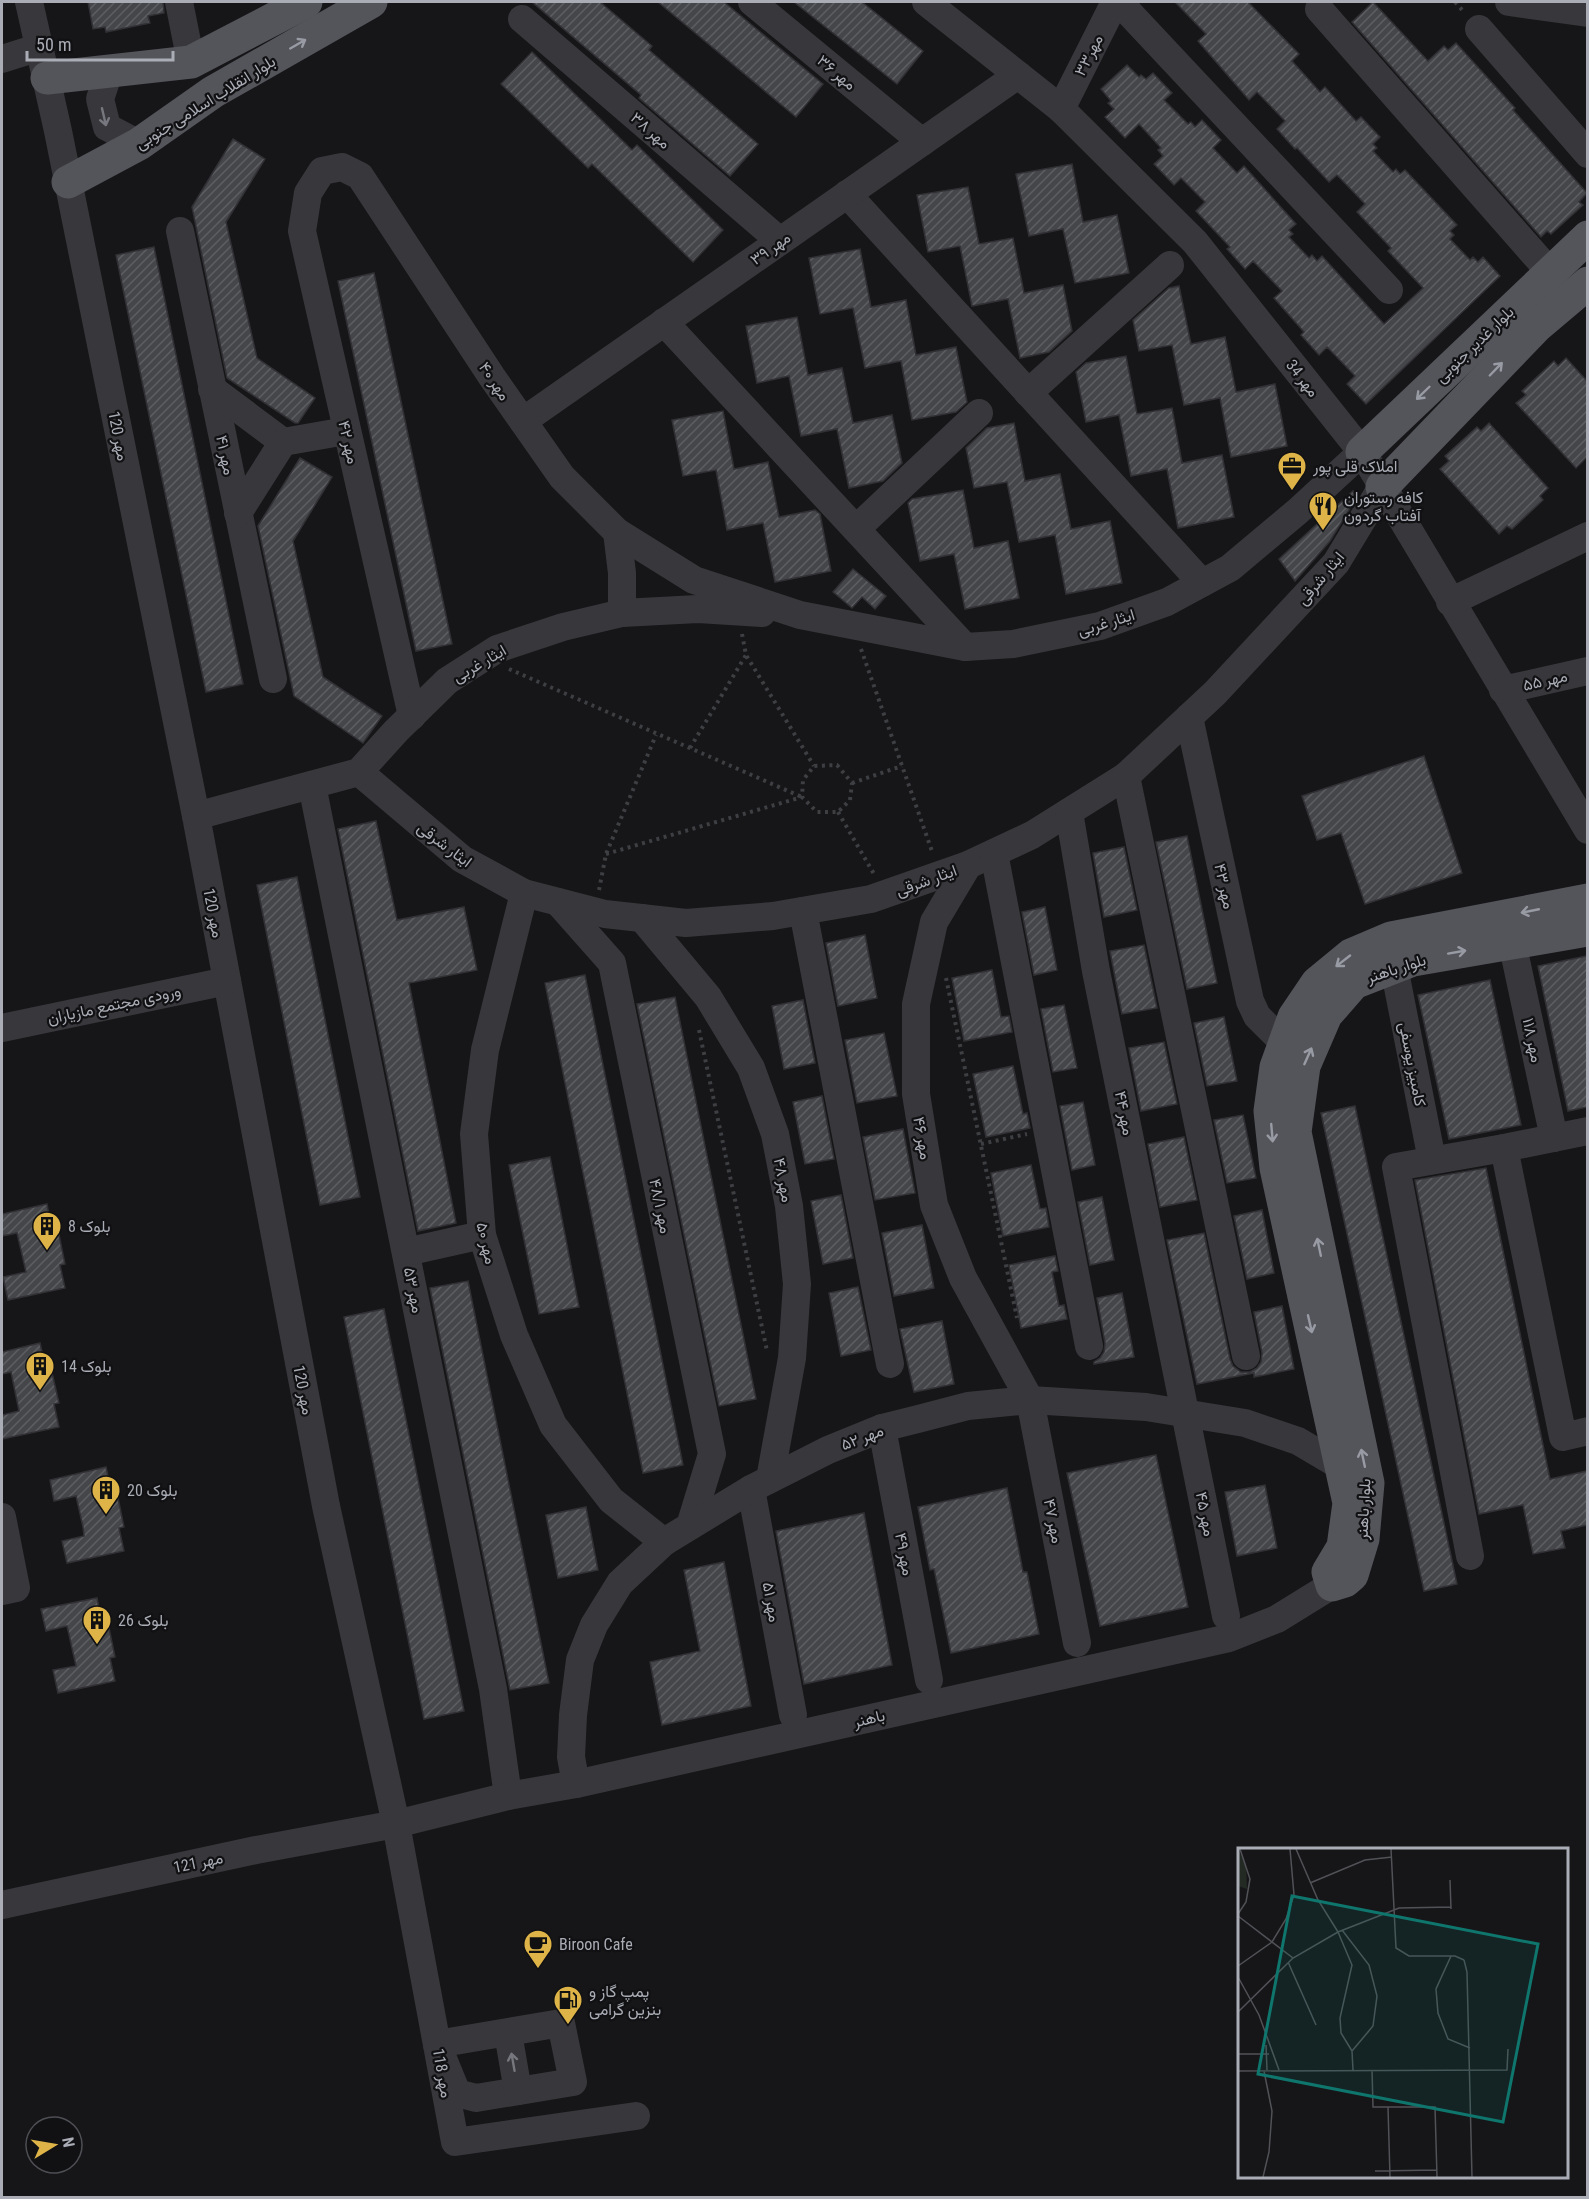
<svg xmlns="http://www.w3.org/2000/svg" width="1589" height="2199" font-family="'Roboto Condensed',Vazirmatn,sans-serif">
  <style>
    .building { fill: url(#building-hatch); stroke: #313034; stroke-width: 1.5 }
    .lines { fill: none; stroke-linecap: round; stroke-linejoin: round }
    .path { stroke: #3e3f43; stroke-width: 4; stroke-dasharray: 3 4.5; stroke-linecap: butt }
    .minor { stroke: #38383c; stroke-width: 28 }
    .major { stroke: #54555b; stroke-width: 33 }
    .oneway { stroke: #999ba4 }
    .oneway2 { stroke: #77787f }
    .labels { text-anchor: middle; stroke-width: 4.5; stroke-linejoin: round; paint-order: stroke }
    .street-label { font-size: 16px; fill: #aaadb6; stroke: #111113 }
    .poi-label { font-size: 16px; fill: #aaadb6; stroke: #111113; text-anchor: start }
    .inset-road { fill: none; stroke: #515257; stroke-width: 1.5 }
    .view { fill: #0f766e; fill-opacity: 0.15; stroke: #0f766e; stroke-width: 3 }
    .inset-edge { fill: none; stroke: #aaadb6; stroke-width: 3 }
  </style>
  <defs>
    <pattern id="building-hatch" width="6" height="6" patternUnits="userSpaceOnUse" patternTransform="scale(1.5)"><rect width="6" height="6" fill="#45464a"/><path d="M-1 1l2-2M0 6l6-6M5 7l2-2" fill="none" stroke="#5d5e62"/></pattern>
  </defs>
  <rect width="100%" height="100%" fill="#161618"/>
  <g class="building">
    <path d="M88,2H163L164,13L148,16L150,23L106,32L105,27L93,29Z"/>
    <path d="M532,2H600L652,46L649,50L758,144L730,176L639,98L641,95Z"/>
    <path d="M658,2H724L823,84L796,117Z"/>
    <path d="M794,2H862L923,51L897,84Z"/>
    <path d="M1175,2H1248L1299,54L1292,61L1320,92L1325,87L1356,121L1361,117L1380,137L1373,144L1377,148L1373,151L1393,172L1396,169L1400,174L1405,170L1457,225L1450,231L1454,235L1450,239L1470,260L1473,257L1478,262L1483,257L1500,276L1366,404L1347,384L1355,376L1332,352L1327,347L1319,355L1301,335L1304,332L1274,298L1282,291L1253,261L1245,269L1227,249L1230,247L1196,211L1205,202L1181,178L1174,185L1154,164L1163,156L1158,150L1161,148L1139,124L1125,138L1105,117L1114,109L1108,103L1111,101L1101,89L1127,65L1139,77L1141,75L1146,79L1153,73L1172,93L1164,100L1188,124L1191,122L1195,127L1202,120L1221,140L1213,148L1237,173L1244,166L1296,224L1289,230L1293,234L1289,237L1309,258L1312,255L1317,261L1322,256L1384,324L1423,288L1388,251L1391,248L1357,212L1365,204L1337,175L1329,182L1297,148L1295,149L1277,129L1285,121L1257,92L1249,100L1198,41L1206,34Z"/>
    <path d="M1373,2L1428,61L1444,46L1448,50L1456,43L1515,108L1513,110L1587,193L1579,202L1583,205L1551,234L1547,231L1541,237L1352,22Z"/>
    <path d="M532,52L632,150L637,145L723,230L693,262L592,164L588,168L501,84Z"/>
    <path d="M233,139L265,159L226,222L257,358L315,398L298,423H295L227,378L192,207Z"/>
    <path d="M1072,164L1083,222L1117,215L1129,273L1075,283L1063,229L1029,236L1016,174Z"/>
    <path d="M968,187L979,244L1013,238L1024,293L1063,285L1072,331L1049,352L1020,358L1008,299L972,306L960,246L928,252L917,195Z"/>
    <path d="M154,247L243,684L206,692L116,255Z"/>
    <path d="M860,249L871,307L906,300L916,355L956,347L967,402L956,412L912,420L901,361L865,368L853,308L820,314L809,258Z"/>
    <path d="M374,273L452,644L416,651L338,281Z"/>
    <path d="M1179,286L1191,344L1225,337L1236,392L1275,384L1287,446L1231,457L1220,398L1184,405L1172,345L1139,351L1133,320L1169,288Z"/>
    <path d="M797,317L808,375L842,368L853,423L892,415L902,463L883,481L849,488L837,429L801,436L789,376L757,383L746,326Z"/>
    <path d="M1126,356L1137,414L1172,408L1182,463L1222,455L1234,517L1178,528L1167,469L1131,476L1119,415L1086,422L1076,372L1086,363Z"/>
    <path d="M1566,358L1587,381V457L1576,468L1516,403L1526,395L1522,391L1554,361L1558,366Z"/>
    <path d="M723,411L734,469L768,462L779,517L815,510L820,514L831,571L775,582L763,523L727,530L716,470L683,476L672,420Z"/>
    <path d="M1014,423L1025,481L1060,474L1071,529L1110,521L1122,583L1066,594L1055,535L1019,542L1007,482L974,488L966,448L987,428Z"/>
    <path d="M1489,423L1548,488L1540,496L1543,500L1512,529L1507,526L1499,534L1440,469L1449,461L1445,456L1477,427L1481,431Z"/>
    <path d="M300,458L332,477L293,541L323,677L382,716L363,743L294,696L258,526Z"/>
    <path d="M963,490L974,548L1008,541L1019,598L965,609L954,554L920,561L908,503L912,499Z"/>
    <path d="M1353,491L1357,497L1330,541L1295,581L1279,559Z"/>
    <path d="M853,569L886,596L875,609L862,597L852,608L833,592Z"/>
    <path d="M1424,756L1462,873L1365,904L1341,833L1317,840L1302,796Z"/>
    <path d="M376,821L397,920L464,907L477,970L409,983L456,1223L418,1231L338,829Z"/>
    <path d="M1187,836L1217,983L1187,989L1156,842Z"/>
    <path d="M1124,847L1137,910L1104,917L1093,853Z"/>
    <path d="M297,877L360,1197L320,1205L257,885Z"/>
    <path d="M1045,907L1057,970L1034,975L1022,912Z"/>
    <path d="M865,935L877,998L838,1006L826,943Z"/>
    <path d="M1144,945L1157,1008L1122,1014L1110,951Z"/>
    <path d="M1587,956V1107L1568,1111L1538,966Z"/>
    <path d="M992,970L1001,1017L1009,1016L1012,1032L964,1041L952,978Z"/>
    <path d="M585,975L683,1465L643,1473L545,983Z"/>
    <path d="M1490,980L1521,1125L1449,1139L1418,995Z"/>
    <path d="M675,997L756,1399L719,1406L637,1004Z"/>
    <path d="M803,1000L815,1063L784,1069L772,1006Z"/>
    <path d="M1064,1005L1077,1068L1053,1072L1041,1009Z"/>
    <path d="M1224,1017L1237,1081L1207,1086L1194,1023Z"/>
    <path d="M884,1033L897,1096L857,1103L845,1040Z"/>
    <path d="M1164,1042L1177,1104L1141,1111L1129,1048Z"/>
    <path d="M1013,1066L1023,1114L1027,1113L1030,1128L986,1137L973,1074Z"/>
    <path d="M822,1096L834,1159L805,1164L793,1102Z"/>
    <path d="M1083,1102L1095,1165L1072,1170L1060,1106Z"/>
    <path d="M1355,1106L1457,1584L1424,1591L1321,1113Z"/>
    <path d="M1243,1115L1256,1178L1227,1183L1214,1120Z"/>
    <path d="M903,1129L915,1193L875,1200L863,1137Z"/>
    <path d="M1184,1137L1197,1200L1160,1207L1148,1144Z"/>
    <path d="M550,1157L579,1307L539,1314L509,1165Z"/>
    <path d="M1031,1165L1040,1209L1046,1208L1049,1227L1003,1236L991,1173Z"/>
    <path d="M1486,1168L1550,1479L1587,1471V1525L1561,1531L1565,1548L1533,1554L1523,1505L1479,1514L1415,1180Z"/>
    <path d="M841,1195L853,1258L823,1264L811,1201Z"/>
    <path d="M1102,1197L1114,1260L1090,1265L1078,1202Z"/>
    <path d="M47,1204L51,1226L57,1225L65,1264L60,1265L65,1288L8,1300L3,1277L26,1272L17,1233L2,1236V1214Z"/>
    <path d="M1262,1210L1274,1273L1247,1279L1234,1216Z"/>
    <path d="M922,1225L934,1288L894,1296L882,1233Z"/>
    <path d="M1204,1233L1230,1359L1233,1366L1241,1372H1250L1257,1368L1261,1362L1262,1353L1254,1312L1282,1306L1294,1369L1254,1377V1373L1197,1384L1167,1240Z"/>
    <path d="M1055,1256L1058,1271L1052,1272L1059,1306L1064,1305L1067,1319L1021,1328L1009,1265Z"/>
    <path d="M468,1281L549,1683L510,1690L430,1288Z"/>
    <path d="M858,1287L871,1350L841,1356L829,1293Z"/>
    <path d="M1122,1293L1134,1357L1094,1364V1362L1100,1358L1104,1352L1105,1343L1097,1298Z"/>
    <path d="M384,1309L464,1711L424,1719L344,1317Z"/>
    <path d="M942,1321L954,1384L914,1392L900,1329Z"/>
    <path d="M40,1343L45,1365L50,1364L59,1403L54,1404L59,1427L2,1439V1415L19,1411L11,1372L2,1374V1352Z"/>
    <path d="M1156,1455L1188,1607L1100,1626L1067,1473Z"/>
    <path d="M106,1467L111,1490L116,1488L124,1527L119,1528L124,1551L67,1563L62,1541L84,1536L83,1527L76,1496L54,1501L50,1480Z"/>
    <path d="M1265,1485L1277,1548L1237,1556L1225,1492Z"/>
    <path d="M1007,1488L1023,1572H1027L1039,1634L951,1653L934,1569L930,1570L918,1507Z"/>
    <path d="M586,1507L598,1570L558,1578L546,1515Z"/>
    <path d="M864,1513L892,1665L804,1684L776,1531Z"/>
    <path d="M724,1562L751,1706L662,1725L650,1662L700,1651L684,1570Z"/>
    <path d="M97,1598L101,1619L107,1618L115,1657L110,1658L115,1681L58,1693L53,1670L76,1666L74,1657L67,1626L46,1631L41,1609Z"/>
  </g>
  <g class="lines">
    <g class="path">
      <path d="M1455,2L1464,12"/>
      <path d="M742,634L746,655L814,766"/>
      <path d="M861,649L933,854"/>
      <path d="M509,669L802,797"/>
      <path d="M690,748L746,655"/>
      <path d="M837,765L852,783L850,800L838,812H817L802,797L803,780L814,766Z"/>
      <path d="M852,783L902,766"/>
      <path d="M838,812L874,874"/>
      <path d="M606,854L802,797"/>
      <path d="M599,890L606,854L656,735"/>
      <path d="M946,978L1017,1318"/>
      <path d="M699,1030L767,1351"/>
      <path d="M981,1144L1027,1134"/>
    </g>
    <g class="minor">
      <path d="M29,2L58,131L196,816L326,1506L396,1824L455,2142L636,2116"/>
      <path d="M179,2L191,62"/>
      <path d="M752,2L922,142"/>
      <path d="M926,2L1061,109L1195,242L1362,452L1588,830"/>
      <path d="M1119,2L1389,290"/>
      <path d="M1509,2L1588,13"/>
      <path d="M1319,9L1550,272"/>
      <path d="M522,19L780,241"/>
      <path d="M1479,29L1588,154"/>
      <path d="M2,59L40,47"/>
      <path d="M109,72L100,99L107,127L139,144"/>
      <path d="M1061,109L1115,2"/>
      <path d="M847,194L1202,583"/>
      <path d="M180,231L273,679"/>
      <path d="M664,322L965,647"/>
      <path d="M212,389L283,442L346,431"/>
      <path d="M1028,393L1170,265"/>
      <path d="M523,421L1018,75"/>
      <path d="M238,513L283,442"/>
      <path d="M856,529L979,413"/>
      <path d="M617,532L622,573V613"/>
      <path d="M1450,602L1588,536"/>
      <path d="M1503,690L1588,671"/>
      <path d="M412,716L302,231L308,193L322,171L342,167L360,176L492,377L562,477L617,532L694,580L800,615L965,647L1013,644L1100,626L1167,602L1230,568L1298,511L1362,452"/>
      <path d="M1189,717L1250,1001L1257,1016L1284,1043"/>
      <path d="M359,772L462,859L524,893L605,914L686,923L773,916L871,899L968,865L1032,835L1126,776L1215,693L1336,563L1382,487"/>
      <path d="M1126,776L1246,1356"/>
      <path d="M312,785L493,1689L508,1796"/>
      <path d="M1069,812L1096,971L1226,1616"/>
      <path d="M196,816L359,772L396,731L447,681L497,649L563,627L622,613L698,609L762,613"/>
      <path d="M994,853L1089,1346"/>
      <path d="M968,865L934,922L916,1004V1094L934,1205L963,1278L1030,1400L1077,1643"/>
      <path d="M524,893L485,1050L474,1134L482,1235L514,1335L553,1425L611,1500L664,1542"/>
      <path d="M558,902L612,963L712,1454L690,1526"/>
      <path d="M803,911L890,1364"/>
      <path d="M642,918L708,997L751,1068L775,1134L789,1206L797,1284L792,1358L770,1479"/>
      <path d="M1512,942L1554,1138"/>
      <path d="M1394,967L1432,1160"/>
      <path d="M2,1028L227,981"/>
      <path d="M1588,1131L1504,1148L1563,1437L1588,1431"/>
      <path d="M406,1252L482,1235"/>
      <path d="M882,1428L929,1680"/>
      <path d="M751,1489L793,1715"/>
      <path d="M2,1517L16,1588L2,1591"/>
      <path d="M1470,1556L1396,1167L1504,1148"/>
      <path d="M576,1784L571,1757L573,1715L580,1660L594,1625L620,1583L664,1542L751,1489L828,1450L882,1428L918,1419L968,1406L1030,1400L1146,1407L1245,1423L1298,1441L1342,1467"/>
      <path d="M2,1905L256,1850L396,1824L508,1796L576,1784L1229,1638L1277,1619L1332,1585"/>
      <path d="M561,2023L573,2082L476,2098L457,2093L437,2044Z"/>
      <path d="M508,2033L518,2091"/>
    </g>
    <g class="major">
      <path d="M47,78L191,62L306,2"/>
      <path d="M68,182L139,144L213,92L371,2"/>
      <path d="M1362,452L1588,237"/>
      <path d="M1382,487L1536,327L1588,283"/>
      <path d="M1588,900L1391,938L1351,955L1317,983L1294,1017L1276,1067L1270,1111L1276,1168L1349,1503L1343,1547L1328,1572L1332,1585L1345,1581L1352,1575L1363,1539L1368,1483L1295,1132L1304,1066L1326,1015L1354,983L1413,960L1588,930"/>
    </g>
  </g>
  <defs><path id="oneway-shaft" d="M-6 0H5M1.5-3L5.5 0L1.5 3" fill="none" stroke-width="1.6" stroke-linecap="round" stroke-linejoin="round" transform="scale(1.5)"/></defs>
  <g class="oneway">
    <use href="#oneway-shaft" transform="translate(298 44) rotate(-30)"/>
    <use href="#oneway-shaft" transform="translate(1496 369) rotate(-46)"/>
    <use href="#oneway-shaft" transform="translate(1423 393) rotate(136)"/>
    <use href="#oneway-shaft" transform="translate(1530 911) rotate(169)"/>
    <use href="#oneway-shaft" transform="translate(1457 952) rotate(-10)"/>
    <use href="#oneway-shaft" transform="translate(1343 961) rotate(142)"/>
    <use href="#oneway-shaft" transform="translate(1308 1056) rotate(-66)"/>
    <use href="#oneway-shaft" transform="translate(1272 1133) rotate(85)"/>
    <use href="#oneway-shaft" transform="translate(1319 1247) rotate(-102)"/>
    <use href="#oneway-shaft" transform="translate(1310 1324) rotate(77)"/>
    <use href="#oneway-shaft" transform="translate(1363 1458) rotate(-102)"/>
  </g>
  <g class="oneway2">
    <use href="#oneway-shaft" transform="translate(104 117) rotate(77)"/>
    <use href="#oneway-shaft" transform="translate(513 2062) rotate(-100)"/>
  </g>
  <defs>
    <g id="office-pin" transform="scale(1.5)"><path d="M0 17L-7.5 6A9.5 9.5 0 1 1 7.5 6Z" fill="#deb448" stroke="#111113"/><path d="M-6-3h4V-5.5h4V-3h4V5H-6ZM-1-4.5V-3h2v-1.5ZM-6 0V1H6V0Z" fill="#111"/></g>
    <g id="restaurant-pin" transform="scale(1.5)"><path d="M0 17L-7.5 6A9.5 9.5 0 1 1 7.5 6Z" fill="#deb448" stroke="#111113"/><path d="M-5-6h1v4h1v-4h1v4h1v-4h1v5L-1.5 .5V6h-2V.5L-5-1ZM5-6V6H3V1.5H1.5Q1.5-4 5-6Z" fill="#111"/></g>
    <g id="building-pin" transform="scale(1.5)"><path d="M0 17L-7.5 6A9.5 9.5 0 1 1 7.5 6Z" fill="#deb448" stroke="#111113"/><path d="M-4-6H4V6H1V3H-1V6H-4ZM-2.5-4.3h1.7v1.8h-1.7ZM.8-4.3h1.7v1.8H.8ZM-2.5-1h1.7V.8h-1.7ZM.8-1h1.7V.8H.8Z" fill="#111"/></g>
    <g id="cafe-pin" transform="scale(1.5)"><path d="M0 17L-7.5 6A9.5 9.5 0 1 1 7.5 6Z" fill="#deb448" stroke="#111113"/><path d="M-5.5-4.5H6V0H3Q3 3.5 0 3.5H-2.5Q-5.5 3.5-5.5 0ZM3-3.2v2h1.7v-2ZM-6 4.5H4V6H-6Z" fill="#111"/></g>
    <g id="fuel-pin" transform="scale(1.5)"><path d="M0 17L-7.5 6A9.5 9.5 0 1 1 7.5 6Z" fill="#deb448" stroke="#111113"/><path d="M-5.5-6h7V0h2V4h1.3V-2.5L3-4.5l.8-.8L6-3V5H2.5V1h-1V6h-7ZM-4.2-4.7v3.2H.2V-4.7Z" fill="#111"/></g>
  </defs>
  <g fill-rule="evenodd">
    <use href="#office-pin" x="1292" y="466"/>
    <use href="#restaurant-pin" x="1323" y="506"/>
    <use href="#building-pin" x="47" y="1226"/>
    <use href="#building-pin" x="40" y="1366"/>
    <use href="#building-pin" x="106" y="1490"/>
    <use href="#building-pin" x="97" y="1620"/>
    <use href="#cafe-pin" x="538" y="1944"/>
    <use href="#fuel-pin" x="568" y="2000"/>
  </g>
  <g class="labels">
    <g class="street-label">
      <text transform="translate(1088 55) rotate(-63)" y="6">مهر۳۳</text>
      <text transform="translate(837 72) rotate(40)" y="6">مهر ۳۶</text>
      <text transform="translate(205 102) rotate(-32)" y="6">بلوار انقلاب اسلامی جنوبی</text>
      <text transform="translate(651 130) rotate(41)" y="6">مهر ۳۸</text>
      <text transform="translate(770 248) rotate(-35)" y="6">مهر ۳۹</text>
      <text transform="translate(1474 344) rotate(-44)" y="6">بلوار غدیر جنوبی</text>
      <text transform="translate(1303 378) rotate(52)" y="6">مهر 34</text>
      <text transform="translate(495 381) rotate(56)" y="6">مهر ۴۰</text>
      <text transform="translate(119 436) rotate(79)" y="6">مهر 120</text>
      <text transform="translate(349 442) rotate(77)" y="6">مهر ۴۲</text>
      <text transform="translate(226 455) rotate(78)" y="6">مهر ۴۱</text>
      <text transform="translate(1320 578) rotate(-50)" y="6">ایثار شرقی</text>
      <text transform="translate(1106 622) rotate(-17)" y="6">ایثار غربی</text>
      <text transform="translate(479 663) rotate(-30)" y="6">ایثار غربی</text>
      <text transform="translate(1545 680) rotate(-13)" y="6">مهر ۵۵</text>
      <text transform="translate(445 844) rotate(37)" y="6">ایثار شرقی</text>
      <text transform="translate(926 880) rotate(-20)" y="6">ایثار شرقی</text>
      <text transform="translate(1225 886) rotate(78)" y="6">مهر ۴۳</text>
      <text transform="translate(214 913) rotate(79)" y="6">مهر 120</text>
      <text transform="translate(1396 968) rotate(-18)" y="6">بلوار باهنر</text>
      <text transform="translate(114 1004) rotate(-12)" y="6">ورودی مجتمع مازیاران</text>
      <text transform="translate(1533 1040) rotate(78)" y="6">مهر ۱۱۸</text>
      <text transform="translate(1413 1064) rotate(79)" y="6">کامبیز یوسفی</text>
      <text transform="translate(1125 1113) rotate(79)" y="6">مهر ۴۴</text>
      <text transform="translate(923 1138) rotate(80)" y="6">مهر ۴۶</text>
      <text transform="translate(784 1180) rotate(79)" y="6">مهر ۴۸</text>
      <text transform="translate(661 1206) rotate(78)" y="6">مهر ۴۸/۱</text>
      <text transform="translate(487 1243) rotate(77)" y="6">مهر ۵۰</text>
      <text transform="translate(414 1290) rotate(79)" y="6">مهر ۵۳</text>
      <text transform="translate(304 1390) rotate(79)" y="6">مهر 120</text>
      <text transform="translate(862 1437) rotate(-21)" y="6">مهر ۵۲</text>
      <text transform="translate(1363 1509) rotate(-87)" y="6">بلوار باهنر</text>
      <text transform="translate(1206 1514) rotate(79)" y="6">مهر ۴۵</text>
      <text transform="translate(1054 1521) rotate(79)" y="6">مهر ۴۷</text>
      <text transform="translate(905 1554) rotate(79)" y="6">مهر ۴۹</text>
      <text transform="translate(772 1602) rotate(80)" y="6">مهر ۵۱</text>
      <text transform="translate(869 1718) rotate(-13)" y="6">باهنر</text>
      <text transform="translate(198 1862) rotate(-12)" y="6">مهر 121</text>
      <text transform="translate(443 2073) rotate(80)" y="6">مهر 118</text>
    </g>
    <g class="poi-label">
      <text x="1313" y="472">املاک قلی پور</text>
      <text x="1344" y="503">کافه رستوران<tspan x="1344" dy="18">آفتاب گردون</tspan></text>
      <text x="68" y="1232">بلوک 8</text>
      <text x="61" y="1372">بلوک 14</text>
      <text x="127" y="1496">بلوک 20</text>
      <text x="118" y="1626">بلوک 26</text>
      <text x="559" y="1950">Biroon Cafe</text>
      <text x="589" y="1997">پمپ گاز و<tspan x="589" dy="18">بنزین گرامی</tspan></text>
    </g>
  </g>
  <g transform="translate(1238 1848)">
    <rect width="330" height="330" fill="#161618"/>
    <path d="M0,1L8,18L9,41L0,38Z" fill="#232a24"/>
    <path class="inset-road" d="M58,1L80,52L100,84M153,1L158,100L171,108H217L226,112M212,32L213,61M72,35L127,12L154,9M0,66L8,54L12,31L2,1M0,68L55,110M104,82L131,117L139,148L135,178L114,203M100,84L114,117L102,170L103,185L114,203L115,222M213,108L198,141L200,165L210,191L232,200M226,112L229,124L234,329M50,114L78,177M0,118L34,94L48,71L56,47L52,1M0,129L21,167L41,222M0,164L55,110L100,84L161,60L213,59M28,197L29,222M0,206H31M134,222L135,259H197L199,329M0,223L269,222L270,201M150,259L152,329M137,323L199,322M25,329L31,304L34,263L26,223"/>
    <path class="view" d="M54,48L300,96L265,274L20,226Z"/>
    <rect width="330" height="330" class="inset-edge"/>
  </g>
  <rect width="1589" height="2199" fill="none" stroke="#aaadb6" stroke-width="6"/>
  <g transform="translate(54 2145) rotate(79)"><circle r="28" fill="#111113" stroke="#4e4f54" stroke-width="1.5"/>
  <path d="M0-4.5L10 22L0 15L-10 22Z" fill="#deb448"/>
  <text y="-9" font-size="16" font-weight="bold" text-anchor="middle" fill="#aaadb6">N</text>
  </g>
  <path d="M27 51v9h146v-9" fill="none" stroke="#aaadb6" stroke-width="3"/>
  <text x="36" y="51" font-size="18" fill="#aaadb6" stroke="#111113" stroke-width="4.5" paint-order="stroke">50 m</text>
</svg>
